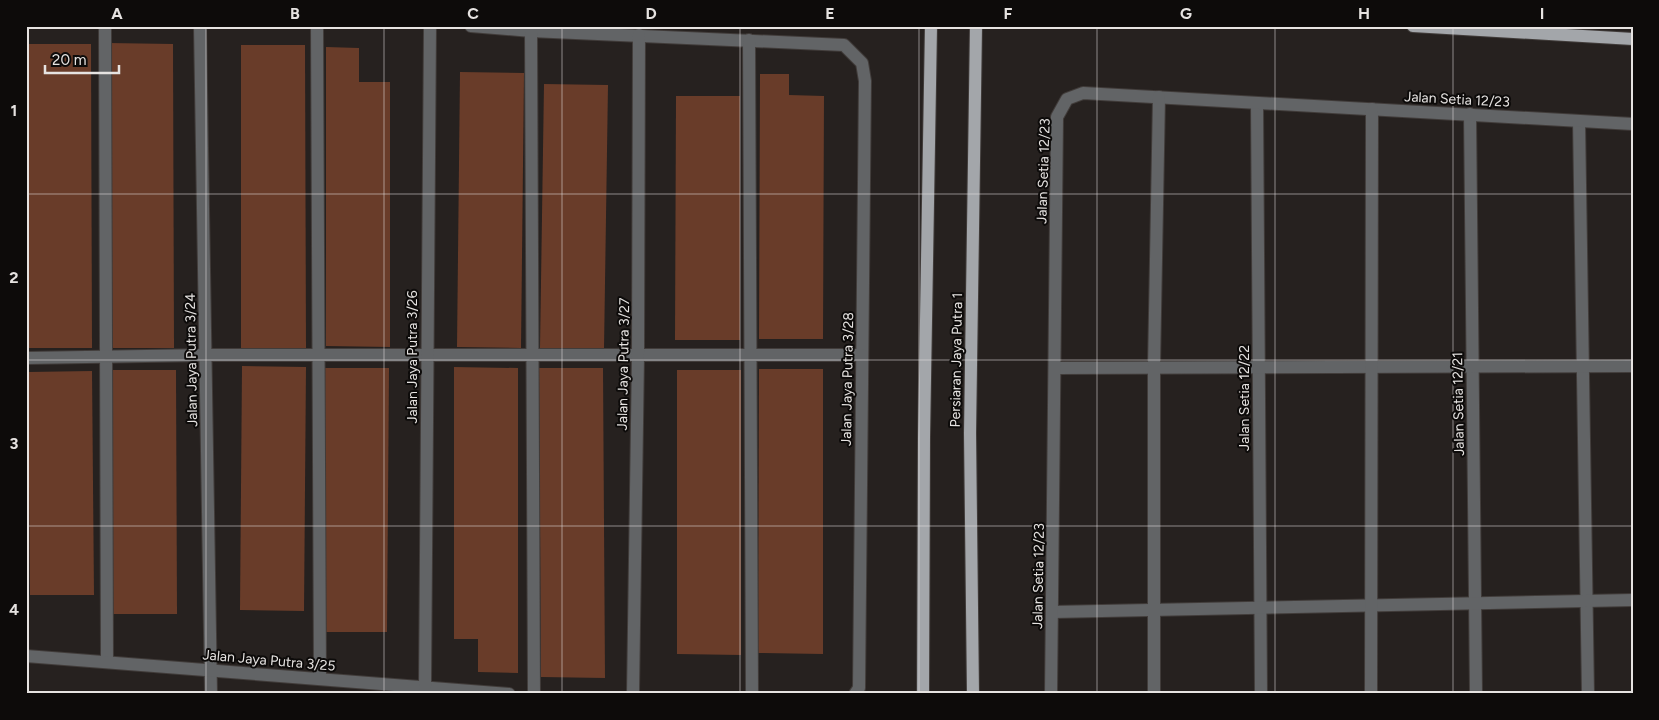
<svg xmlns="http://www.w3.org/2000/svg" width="1659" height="720" font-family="Figtree,sans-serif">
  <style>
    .building { fill: #693c29 }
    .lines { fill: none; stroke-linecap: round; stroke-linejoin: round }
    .minor-casing { stroke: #413c3a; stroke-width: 14 }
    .major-casing { stroke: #413c3a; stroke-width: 14 }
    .minor { stroke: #626466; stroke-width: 12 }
    .major { stroke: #a3a6aa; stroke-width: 12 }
    .grid { fill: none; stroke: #e6e3e1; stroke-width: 1; stroke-opacity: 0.55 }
    .labels { text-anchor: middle; stroke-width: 4; stroke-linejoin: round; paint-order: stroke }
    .street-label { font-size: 14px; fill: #e6e3e1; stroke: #0d0b0a }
    .neatline { fill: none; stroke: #e6e3e1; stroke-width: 2 }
    .grid-label { font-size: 16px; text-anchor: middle; font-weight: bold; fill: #e6e3e1 }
  </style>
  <rect width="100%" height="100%" fill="#26211f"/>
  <g class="building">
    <path d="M108,43L173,44L174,348H110Z"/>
    <path d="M26,44H91L92,348H28Z"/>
    <path d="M241,45H305L306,350L241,349Z"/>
    <path d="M326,47L359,48V82H390V347L326,346Z"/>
    <path d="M460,72L524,73L521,348L457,347Z"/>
    <path d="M760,74H789V95L824,96L823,339H759Z"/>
    <path d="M544,84L608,85L604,349L540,348Z"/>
    <path d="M676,96H740V340H675Z"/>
    <path d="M242,366L306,367L304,611L240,610Z"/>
    <path d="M454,367L518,368V673L478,672V639H454Z"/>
    <path d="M325,368H389L387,632H323Z"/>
    <path d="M539,368H603L605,678L541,677Z"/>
    <path d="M759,369H823V654L758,653Z"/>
    <path d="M111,370H176L177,614H113Z"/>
    <path d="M677,370H741V655L677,654Z"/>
    <path d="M92,371L94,595H30L28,372Z"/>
  </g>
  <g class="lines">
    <g class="minor-casing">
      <g id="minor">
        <path d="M105,26L107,662"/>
        <path d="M200,26L211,694"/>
        <path d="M317,26L320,679"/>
        <path d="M471,26L531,31L844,45L862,63L865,81L859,688L855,694"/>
        <path d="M531,31L534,694"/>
        <path d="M749,40L752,694"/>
        <path d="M1257,103L1261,694"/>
        <path d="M1470,114L1476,694"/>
        <path d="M1579,121L1588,694"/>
        <path d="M26,358L206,355H862"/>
        <path d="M1055,368L1633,366"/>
        <path d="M1052,612L1633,600"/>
        <path d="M26,656L509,694"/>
        <path d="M425,687L430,26"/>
        <path d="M633,694L638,356L639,35"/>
        <path d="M1051,694L1057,117L1067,99L1083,93L1633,124"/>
        <path d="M1154,694V367L1159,97"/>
        <path d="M1371,694L1372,109"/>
      </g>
    </g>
    <g class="major-casing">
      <g id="major">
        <path d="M1413,26L1633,39"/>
        <path d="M923,694L924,438L931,26"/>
        <path d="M973,694L970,433L976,26"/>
      </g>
    </g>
    <use href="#minor" class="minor"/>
    <use href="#major" class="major"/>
  </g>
  <path class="grid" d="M206,26V694M384,26V694M562,26V694M740,26V694M919,26V694M1097,26V694M1275,26V694M1453,26V694M26,194H1633M26,360H1633M26,526H1633"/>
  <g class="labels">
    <g class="street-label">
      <text transform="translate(1457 99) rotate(3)" y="5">Jalan Setia 12/23</text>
      <text transform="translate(1043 171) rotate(-88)" y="5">Jalan Setia 12/23</text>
      <text transform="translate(412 357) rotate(-90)" y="5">Jalan Jaya Putra 3/26</text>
      <text transform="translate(191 360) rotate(-91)" y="5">Jalan Jaya Putra 3/24</text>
      <text transform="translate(956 360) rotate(-89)" y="5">Persiaran Jaya Putra 1</text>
      <text transform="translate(623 364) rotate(-89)" y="5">Jalan Jaya Putra 3/27</text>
      <text transform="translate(847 379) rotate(-89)" y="5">Jalan Jaya Putra 3/28</text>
      <text transform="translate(1244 398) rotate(-90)" y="5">Jalan Setia 12/22</text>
      <text transform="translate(1458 404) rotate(-91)" y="5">Jalan Setia 12/21</text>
      <text transform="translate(1038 576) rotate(-89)" y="5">Jalan Setia 12/23</text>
      <text transform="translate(269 660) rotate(5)" y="5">Jalan Jaya Putra 3/25</text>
    </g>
  </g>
  <rect width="1659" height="720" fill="none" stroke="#0d0b0a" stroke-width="55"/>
  <path d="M45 65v8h74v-8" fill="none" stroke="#e6e3e1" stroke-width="2.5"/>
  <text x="52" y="65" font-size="15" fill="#e6e3e1" stroke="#0d0b0a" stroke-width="4" paint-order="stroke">20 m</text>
  <rect x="28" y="28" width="1604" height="664" class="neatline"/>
  <g class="grid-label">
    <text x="117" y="19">A</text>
    <text x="295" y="19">B</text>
    <text x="473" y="19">C</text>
    <text x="651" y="19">D</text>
    <text x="830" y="19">E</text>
    <text x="1008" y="19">F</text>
    <text x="1186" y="19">G</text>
    <text x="1364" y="19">H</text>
    <text x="1542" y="19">I</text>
    <text x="14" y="116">1</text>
    <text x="14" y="283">2</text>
    <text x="14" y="449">3</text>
    <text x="14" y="615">4</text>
  </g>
</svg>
